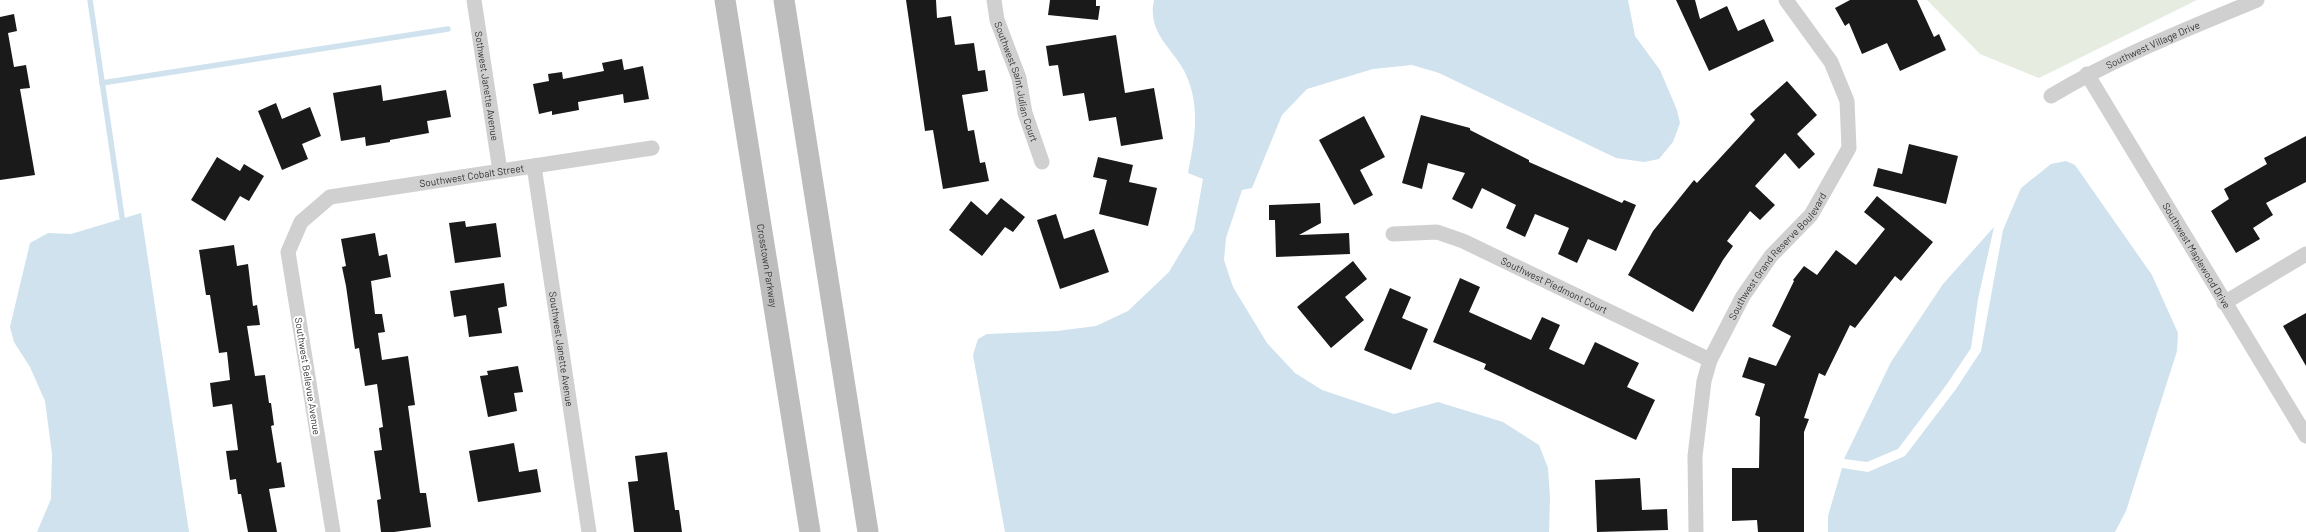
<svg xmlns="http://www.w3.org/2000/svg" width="2306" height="532" font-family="Barlow,sans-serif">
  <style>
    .green { fill: #e6ecdf }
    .water { fill: #cfe2ee }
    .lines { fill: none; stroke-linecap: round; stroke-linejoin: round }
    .stream { stroke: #cfe2ee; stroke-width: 5.5 }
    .building { fill: #1a1a1a }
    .street { stroke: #d0d0d0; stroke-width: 15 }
    .secondary { stroke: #bdbdbd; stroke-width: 21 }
    .labels { text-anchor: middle; stroke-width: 4; stroke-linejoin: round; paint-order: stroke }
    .street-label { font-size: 10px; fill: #333; stroke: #fff }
  </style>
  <rect width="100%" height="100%" fill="#fff"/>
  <path class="green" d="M1927,0H2197L2039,78L1980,54Z"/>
  <g class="water">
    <path d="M1154,0H1628L1635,36L1660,70L1677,110L1680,123L1673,142L1659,159L1644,162L1616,158L1439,73L1412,65L1373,69L1307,89L1282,115L1252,188L1242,190L1226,238L1224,260L1233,287L1267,343L1295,373L1322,390L1394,414L1438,402L1503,422L1539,445L1548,468L1550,497L1549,532H1005L973,355L978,339L987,334L1057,331L1096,326L1128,311L1169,272L1194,230L1203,179L1188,173C1194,142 1200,113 1189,82C1179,51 1146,37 1154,0Z"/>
    <path d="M2066,161L2075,165L2152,275L2178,333L2177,351L2126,511L2115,532H1828V516L1842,468L1868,472L1905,456L1956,389L1981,351L2003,230L2021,188L2051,164Z"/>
    <path d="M141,213L189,532H37L51,499L52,454L45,401L30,367L14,342L10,327L30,243L48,233L71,234Z"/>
    <path d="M1994,227L1978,299L1971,348L1947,384L1898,449L1867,462L1844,459L1891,362L1943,284Z"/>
  </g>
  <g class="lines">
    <g class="stream">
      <path d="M90,0L122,217"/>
      <path d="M102,83L448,29"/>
    </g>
  </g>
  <g class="building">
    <path d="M906,0H936L937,18L951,16L955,45L974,43L978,71L985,70L988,91L962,95L968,131L974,130L980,163L985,162L989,181L943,189L933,130L925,131Z"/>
    <path d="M1050,0H1096V6H1100L1098,20L1048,15Z"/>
    <path d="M1676,0H1695L1700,19L1727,6L1738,31L1764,19L1774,41L1709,71Z"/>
    <path d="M1850,0H1917L1934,37L1939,34L1946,50L1900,71L1887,43L1862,54L1849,23L1845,26L1835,8Z"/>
    <path d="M14,14L17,31L8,33L14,67L26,65L30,88L20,89L35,175L0,180V17Z"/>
    <path d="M1116,35L1125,93L1154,88L1163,139L1121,146L1116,117L1089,121L1084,93L1063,96L1058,65L1049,66L1046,46Z"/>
    <path d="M622,59L624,70L643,66L649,99L624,103L623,94L578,102L579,110L552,115V111L539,114L533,84L549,81L548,74L562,72L563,79L604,71L602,63Z"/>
    <path d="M1787,81L1817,115L1797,134L1815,154L1799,169L1785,153L1755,186L1775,205L1760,220L1750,211L1727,241L1733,246L1723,260L1693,312L1628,275L1653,231L1694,180L1697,183L1755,120L1750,114Z"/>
    <path d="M381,85L383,101L446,90L451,117L427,121L429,133L390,140V142L366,146L365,137L341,141L333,93Z"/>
    <path d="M276,103L282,119L310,107L321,136L302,144L308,159L282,170L258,111Z"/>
    <path d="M1421,115L1470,128V130L1529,160V162L1622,203L1624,200L1636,205L1616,251L1588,239L1577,263L1558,254L1569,228L1535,214L1525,237L1506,228L1516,205L1482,188L1472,209L1452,199L1465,173L1428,163L1422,189L1402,183Z"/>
    <path d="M1364,116L1385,157L1360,170L1373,195L1354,205L1319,140Z"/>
    <path d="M2306,136V182L2266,203L2273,215L2253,228L2260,239L2236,253L2211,211L2229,199L2224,189L2267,164L2264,158Z"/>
    <path d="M1909,144L1958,156L1946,204L1873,186L1878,168L1902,174Z"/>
    <path d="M217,157L240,171L244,164L264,176L249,201L240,196L225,221L191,200Z"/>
    <path d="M1098,157L1133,165L1129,182L1157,188L1148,226L1099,214L1107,180L1093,177Z"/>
    <path d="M1877,196L1933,242L1901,281L1895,276L1855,328L1850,325L1825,376L1819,373L1804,418L1809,419L1804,432V532H1758L1757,520L1732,521V468H1759L1760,417L1755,415L1765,384L1742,377L1749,357L1776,366L1791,336L1772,326L1794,281L1793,280L1804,266L1817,275L1836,250L1856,265L1885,229L1864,212Z"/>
    <path d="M1001,198L1025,217L1013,232L1005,227L982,256L949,230L971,201L987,215Z"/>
    <path d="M1320,203L1321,223L1299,235L1349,233L1350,254L1276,257L1275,220H1269V205Z"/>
    <path d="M1056,214L1064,239L1094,229L1109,272L1060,289L1037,220Z"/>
    <path d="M465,221L466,227L496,223L501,257L455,263L449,223Z"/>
    <path d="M375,233L379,256L387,254L391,277L371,281L375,314H382L385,332L378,333L382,360L408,356L415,405L408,406L420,493H426L431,527L394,532H381L377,500L381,499L374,451L382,450L379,428L383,427L377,384L365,386L359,348L355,349L346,286L342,267L346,266L341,239Z"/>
    <path d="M234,245L237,266L248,264L253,306L257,305L260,325L247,326L255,376L265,375L269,403H271L274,425L271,426L277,463L281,462L285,487L269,489L277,532H248L241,494H238L236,479L230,480L226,451L238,450L232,404L213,407L210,383L230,380L227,352L219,353L210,295H206L199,250Z"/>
    <path d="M1353,261L1367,279L1345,297L1364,320L1331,348L1297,307Z"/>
    <path d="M1460,278L1480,287L1469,312L1531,340L1542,317L1560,325L1549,349L1584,365L1595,342L1639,363L1627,387L1655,400L1636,440L1484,369L1486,364L1433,342Z"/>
    <path d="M504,283L507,306L498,308L502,333L469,337L466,315L454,317L450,291Z"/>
    <path d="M1390,288L1411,297L1402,318L1428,329L1411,370L1364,350Z"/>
    <path d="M2306,313V366L2283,326Z"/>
    <path d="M518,366L523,392L514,393L517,411L488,417L480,376L488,375L487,371Z"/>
    <path d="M514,443L519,472L537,469L541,492L478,502L469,451Z"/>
    <path d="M667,452L675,510H679L682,532H634L628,482L638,481L635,456Z"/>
    <path d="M1640,478L1642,510L1667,509L1668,530L1597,532L1595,480Z"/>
  </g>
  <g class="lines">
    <g class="street">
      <path id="s1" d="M474,0L500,171"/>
      <path id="s2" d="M994,0L997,20L1019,78L1025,113L1042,162"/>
      <path id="s3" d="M2087,74L2306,436"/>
      <path id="s4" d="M2051,96C2116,57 2187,29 2257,0"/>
      <path id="s5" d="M534,166L589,532"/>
      <path id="s6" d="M1393,234L1437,232L1463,241L1710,360"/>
      <path d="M2224,303L2306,254"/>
      <path id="s7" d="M333,532L288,252L301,222L330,197L652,148"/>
      <path id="s8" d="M1696,532L1695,456L1704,381L1710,360L1743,296L1771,256L1811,215L1849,148L1847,101L1831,62L1786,0"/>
    </g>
    <g class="secondary">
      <path id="s9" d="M725,0L810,532"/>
      <path d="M784,0L868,532"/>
    </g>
  </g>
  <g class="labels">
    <g class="street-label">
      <text dy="4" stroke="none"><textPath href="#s4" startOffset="114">Southwest Village Drive</textPath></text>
      <text dy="4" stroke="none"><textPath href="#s2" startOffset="85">Southwest Saint Julian Court</textPath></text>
      <text dy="4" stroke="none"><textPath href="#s1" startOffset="87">Sothwest Janette Avenue</textPath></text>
      <text dy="4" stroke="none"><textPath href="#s7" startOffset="498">Southwest Cobalt Street</textPath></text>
      <text dy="4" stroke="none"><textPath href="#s3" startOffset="212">Southwest Maplewood Drive</textPath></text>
      <text dy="4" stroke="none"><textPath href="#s8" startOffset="298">Southwest Grand Reserve Boulevard</textPath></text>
      <text dy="4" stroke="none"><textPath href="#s9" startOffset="269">Crosstown Parkway</textPath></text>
      <text dy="4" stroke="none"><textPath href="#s6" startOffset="173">Southwest Piedmont Court</textPath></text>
      <text dy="4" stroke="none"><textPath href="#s5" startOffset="185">Southwest Janette Avenue</textPath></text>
      <text transform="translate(308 376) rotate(81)" y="4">Southwest Bellevue Avenue</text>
    </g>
  </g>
</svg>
